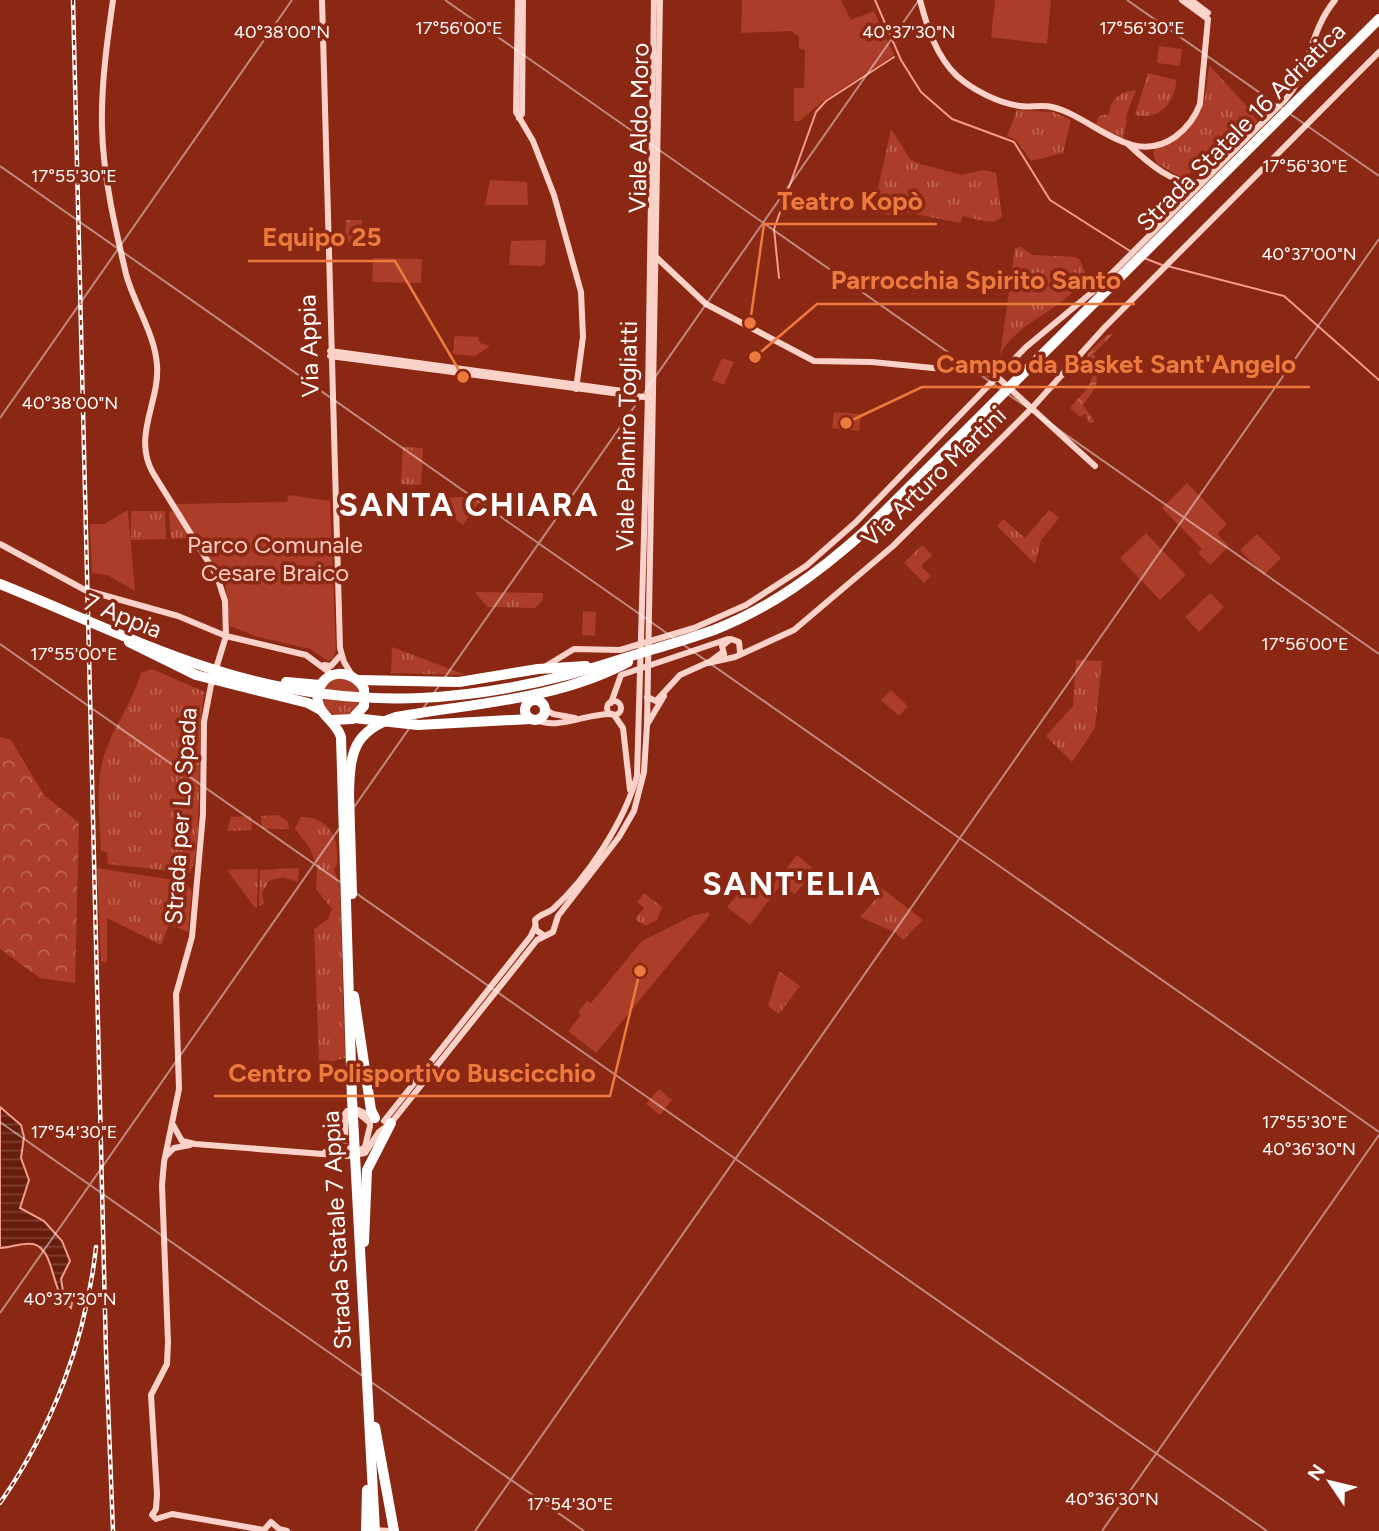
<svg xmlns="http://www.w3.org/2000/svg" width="1379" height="1531" font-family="Figtree,sans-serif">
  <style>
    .grass { fill: url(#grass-tufts) }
    .forest { fill: url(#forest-crowns) }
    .park { fill: #ac3d28 }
    .water { fill: url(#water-rules); stroke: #f39c8d; stroke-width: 2 }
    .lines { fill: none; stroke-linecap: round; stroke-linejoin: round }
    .stream { stroke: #f39c8d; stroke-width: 2 }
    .secondary { stroke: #fbd2c9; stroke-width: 6 }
    .highway { stroke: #fff; stroke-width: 10 }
    .rail-casing { stroke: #fff; stroke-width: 4.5 }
    .rail { stroke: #8b2813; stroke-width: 2; stroke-dasharray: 5; stroke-linecap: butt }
    .ticks { fill: none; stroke: #fff; stroke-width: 2; stroke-opacity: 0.45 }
    .labels { text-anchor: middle; stroke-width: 7; stroke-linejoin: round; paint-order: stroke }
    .street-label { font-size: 24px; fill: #fff; stroke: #8b2813 }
    .park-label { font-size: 24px; fill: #fccbc1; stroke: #8b2813 }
    .district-label { font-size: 32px; font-weight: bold; letter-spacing: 2px; fill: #fff; stroke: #8b2813 }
    .ticks-label { font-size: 18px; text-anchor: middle; fill: #fff; stroke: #8b2813; stroke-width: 7; stroke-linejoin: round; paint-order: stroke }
    .leader { fill: none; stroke: #ed7a3d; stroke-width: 2.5 }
    .callout-dot { fill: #ed7a3d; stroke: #8b2813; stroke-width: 2.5 }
    .callout-label { font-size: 26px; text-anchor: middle; font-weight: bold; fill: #ed7a3d; stroke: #8b2813; stroke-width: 7; stroke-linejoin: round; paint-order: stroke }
  </style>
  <defs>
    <pattern id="grass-tufts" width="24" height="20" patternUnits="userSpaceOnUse" patternTransform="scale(1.75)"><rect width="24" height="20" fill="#ac3d28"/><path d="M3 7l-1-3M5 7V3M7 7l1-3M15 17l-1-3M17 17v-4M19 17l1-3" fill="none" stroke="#bd6453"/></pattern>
    <pattern id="forest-crowns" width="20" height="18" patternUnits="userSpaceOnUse" patternTransform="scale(1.75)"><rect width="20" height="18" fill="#ac3d28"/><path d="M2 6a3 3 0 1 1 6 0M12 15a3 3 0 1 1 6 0" fill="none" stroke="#bd6453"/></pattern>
    <pattern id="water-rules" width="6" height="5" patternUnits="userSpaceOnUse" patternTransform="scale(1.75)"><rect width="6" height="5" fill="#671d0c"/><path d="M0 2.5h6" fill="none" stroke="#7e3f30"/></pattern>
  </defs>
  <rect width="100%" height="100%" fill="#8b2813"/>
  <g class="grass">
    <path d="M1209,65L1251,111L1257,121L1253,128L1223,134L1204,159L1192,161L1193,170L1184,179L1156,163L1153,152C1158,144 1168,141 1176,136C1208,117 1205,96 1209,65Z"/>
    <path d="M1148,73L1176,80C1176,102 1159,121 1135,115Z"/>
    <path d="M1136,90L1125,119L1127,120L1123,139L1096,125L1099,116L1109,114C1111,98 1120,92 1136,90Z"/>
    <path d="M1017,110L1053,112L1071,120L1063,153L1031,161L1016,140L1007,136Z"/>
    <path d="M891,129L910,159L917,163L962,175L983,170L996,173L1002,216C995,228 976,218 963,216L960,223L906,212L897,217L873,211Z"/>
    <path d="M346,220H362V243H345Z"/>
    <path d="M1021,247L1033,255L1075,257L1080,260L1085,273C1073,308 1016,320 1000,355L1015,248Z"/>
    <path d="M455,336L478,337L480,343L490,346L475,356L453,354Z"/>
    <path d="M403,447L423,448L421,485L401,484Z"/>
    <path d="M1049,510L1059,518L1041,540L1035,564L997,526L1003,519L1025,538Z"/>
    <path d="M131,511H165L166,539L131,540Z"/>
    <path d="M169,511L174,512L190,538L171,539Z"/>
    <path d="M922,545L932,555L921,566L931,576L924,583L904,563Z"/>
    <path d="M475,592L543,593V600L535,608L487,607Z"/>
    <path d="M392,647L466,675L391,673Z"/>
    <path d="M1076,660L1102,661L1095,728L1072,762L1046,736L1073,706Z"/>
    <path d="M152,669L205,692C195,726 205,858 189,873L108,864L107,852L101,851C100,819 94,783 105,753C115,724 133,701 141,673Z"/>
    <circle cx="341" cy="697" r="19"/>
    <path d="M251,816L252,830L227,831L231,817Z"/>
    <path d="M261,816L278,815L288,822L289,829H262Z"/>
    <path d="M301,817C324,816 338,833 337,854C337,861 339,864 334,869L340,889L345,1058L322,1064L319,1063L314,929L328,919L332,909L316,889L317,867L310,848L295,829Z"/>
    <path d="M97,868L186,882L192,892L188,932L169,924L161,945L107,918V963L101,961Z"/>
    <path d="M299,868L298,882L283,877L269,881L262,893L264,904L259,906L260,870Z"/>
    <path d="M258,869L257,908H255L227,870Z"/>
    <path d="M880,875L876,884L923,920L903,940L896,933L860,917L881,893L871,884Z"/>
    <path d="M644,893L662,907L657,920L645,926L635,919L644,908L637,902Z"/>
    <path d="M779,971L800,986L779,1014L768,1006Z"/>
  </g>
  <g class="forest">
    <path d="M1114,333L1093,354L1098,359L1096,387L1083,405L1095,422L1089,423L1085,414L1080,417L1070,408C1089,385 1098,385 1087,354L1107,335Z"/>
    <path d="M0,737L11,740L44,795L79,823L75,983L40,978L0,949Z"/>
  </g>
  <g class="park">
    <path d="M742,0H841L851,20L874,11L894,55L823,101L800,121H794V88H804L805,50L799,49V37L791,31L741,33Z"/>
    <path d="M995,0H1051L1047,44L991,37Z"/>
    <path d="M1159,46L1182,49L1180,66L1157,63Z"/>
    <path d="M490,180L527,182L528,205H485Z"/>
    <path d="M546,240L545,263L542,266L509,265L511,241Z"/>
    <path d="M373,258L422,259L421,283L372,282Z"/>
    <path d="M722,358L734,362L724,385L712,380Z"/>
    <path d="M834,412L861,414L859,431L832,428Z"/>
    <path d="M1187,483L1227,524L1217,534L1229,546L1210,565L1198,553L1202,549L1162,508Z"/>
    <path d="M289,495L330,501L336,651L333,659L328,661L310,649L258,637L230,626L225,584L175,504L287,502Z"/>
    <path d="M476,496L479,502L463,525L431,499Z"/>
    <path d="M128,510L135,591L107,575L92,573L90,524H104Z"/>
    <path d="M1146,533L1186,575L1160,600L1120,558Z"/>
    <path d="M1257,534L1281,558L1264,575L1240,550Z"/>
    <path d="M1210,593L1224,607L1199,632L1185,617Z"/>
    <path d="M583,611L596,612L595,636L582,635Z"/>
    <path d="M891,690L908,706L899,716L881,700Z"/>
    <path d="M797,855L815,870L795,894L781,885L750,925L727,907L756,872L773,885Z"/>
    <path d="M709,912V916L596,1053L568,1031L581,1015L578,1012L587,1001L591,1003L642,941L692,916Z"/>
    <path d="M659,1089L672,1100L660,1115L646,1104Z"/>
  </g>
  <path class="water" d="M0,1107L21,1125L24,1137L21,1158L29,1180L20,1208L44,1221L62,1241L70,1261L61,1279L64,1297L72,1303L71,1308C50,1294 56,1249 33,1244C21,1242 11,1248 0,1248Z"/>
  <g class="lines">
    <g class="stream">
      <path d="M875,0L901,60L921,92L952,119L1014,142L1050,200L1130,251"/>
      <path d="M1144,258L1162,265"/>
      <path d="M1167,266L1284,296L1379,380"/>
      <path d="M779,278L774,229L816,112L826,101L894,57"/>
    </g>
    <g class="secondary">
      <path d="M113,0C107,42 101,85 102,127C103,176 115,227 126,274C134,304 155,334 157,365C160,402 132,436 153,473L217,576L225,601L226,636L211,685L204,722L203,814L192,937L176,994L179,1089L164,1162L162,1185L168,1342L167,1364L151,1395L157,1494L156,1509L152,1515L156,1519L172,1514L264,1530"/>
      <path d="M322,0L340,648L344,662L352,675"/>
      <path d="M518,0L516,112L533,141L554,195L581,292L583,337L576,389"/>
      <path d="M920,0C927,27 936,56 957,76C973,90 998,103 1020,106C1030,108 1041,104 1052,107C1092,116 1131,168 1175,137C1187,128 1195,118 1200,104L1208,19L1182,0"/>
      <path d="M1191,0L1208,13"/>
      <path d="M519,118L522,114L523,0"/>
      <path d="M1129,145C1146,161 1176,188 1200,182"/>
      <path d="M655,256L706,304L814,361L872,362L994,374L1095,466"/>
      <path d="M330,351L630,392"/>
      <path d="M330,356L651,398"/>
      <path d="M0,544L85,590L178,616L226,636L306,655L333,675"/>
      <path d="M724,654L722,646L731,639L739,642L740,652"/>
      <path d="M708,663L735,657L794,630L893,546L1032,408L1104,328L1379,52"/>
      <path d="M324,665L331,666L339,657"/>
      <path d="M546,666L574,649L620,650L694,628L746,605L806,566L856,522L1026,347L1096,289L1285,100C1312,69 1308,33 1335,0"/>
      <path d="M647,697L656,701L680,675L711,661L723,652"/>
      <circle cx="614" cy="708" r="7"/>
      <path d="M611,703L621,675L728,639"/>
      <path d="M545,709L553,714L575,718"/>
      <path d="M614,715L623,728L630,790"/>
      <path d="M536,720C560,730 586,713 612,714"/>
      <path d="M648,723L664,696"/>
      <path d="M543,935L536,930L535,920C541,913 547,914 553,909C588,877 624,822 637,776L648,397L654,0"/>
      <path d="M384,1121L531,936L535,927"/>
      <path d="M173,1125L182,1141L195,1144L348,1156L365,1153L379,1132L391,1123L537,940L553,932L558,916L619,837L634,811L644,772L647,725L660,0"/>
      <path d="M345,1141V1120L349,1114L358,1113L370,1123"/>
      <path d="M350,1148L359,1151L365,1147L370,1126"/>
      <path d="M325,1152C345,1144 334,1124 347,1111L358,1110L374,1118"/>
      <path d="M166,1156L174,1148L190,1145"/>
      <path d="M264,1530L271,1522L279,1529L287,1531"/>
      <path d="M372,1530L391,1531"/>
    </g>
    <g class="highway">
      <path d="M0,584C70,612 140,646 212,669C356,715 486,704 628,657C657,648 686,640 714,630C771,608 819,572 864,532L1379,19"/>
      <path d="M129,642L196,675L308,703L321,710"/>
      <path d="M357,680L459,682L538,669L586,666"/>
      <path d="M286,682L320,685"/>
      <circle cx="535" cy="710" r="10"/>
      <path d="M354,718L418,725L531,719"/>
      <path d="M332,720L352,719L364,706V689C353,668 322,668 318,694C314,713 336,720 341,737L352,1099L375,1531"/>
      <path d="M349,794L352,894"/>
      <path d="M349,794C350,753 353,731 396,717C474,703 557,700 628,662"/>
      <path d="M354,996L371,1110L375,1118"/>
      <path d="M364,1242L367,1170L391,1123"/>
      <path d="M375,1427L394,1531"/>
      <path d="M366,1531L367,1490"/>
    </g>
    <g class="rail-casing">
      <g id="rail">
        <path d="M73,0L106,1352L113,1531"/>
        <path d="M0,1503C53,1427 86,1339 96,1247"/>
      </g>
    </g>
    <use href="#rail" class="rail"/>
  </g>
  <path class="ticks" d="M445,0L1379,654M1127,0L1379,176M0,166L1379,1132M0,418L292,0M0,644L1267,1531M0,1122L584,1531M0,1313L919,0M475,1531L1379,239M1102,1531L1379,1135"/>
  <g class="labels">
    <g class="street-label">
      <text transform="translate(1241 127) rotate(-45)" y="8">Strada Statale 16 Adriatica</text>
      <text transform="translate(639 128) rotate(-89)" y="8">Viale Aldo Moro</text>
      <text transform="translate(309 346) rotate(-92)" y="8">Via Appia</text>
      <text transform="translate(627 436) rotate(-89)" y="8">Viale Palmiro Togliatti</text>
      <text transform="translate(934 477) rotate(-44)" y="8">Via Arturo Martini</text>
      <text transform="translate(123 616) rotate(22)" y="8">7 Appia</text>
      <text transform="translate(181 816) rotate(-86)" y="8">Strada per Lo Spada</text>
      <text transform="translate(337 1230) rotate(-93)" y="8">Strada Statale 7 Appia</text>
    </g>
    <g class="park-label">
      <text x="275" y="553">Parco Comunale<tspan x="275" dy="28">Cesare Braico</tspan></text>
    </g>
    <g class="district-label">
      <text x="469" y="516">SANTA CHIARA</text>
      <text x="792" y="895">SANT'ELIA</text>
    </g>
  </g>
  <g class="ticks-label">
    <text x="1142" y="34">17°56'30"E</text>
    <text x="459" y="34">17°56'00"E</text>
    <text x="282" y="38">40°38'00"N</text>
    <text x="909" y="38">40°37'30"N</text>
    <text x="1305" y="172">17°56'30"E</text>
    <text x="74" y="182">17°55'30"E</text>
    <text x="1309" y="260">40°37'00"N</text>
    <text x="70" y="409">40°38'00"N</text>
    <text x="1305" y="650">17°56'00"E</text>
    <text x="74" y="660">17°55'00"E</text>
    <text x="1305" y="1128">17°55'30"E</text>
    <text x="74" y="1138">17°54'30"E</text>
    <text x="1309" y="1155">40°36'30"N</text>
    <text x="70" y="1305">40°37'30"N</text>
    <text x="1112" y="1505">40°36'30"N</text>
    <text x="570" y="1510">17°54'30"E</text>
  </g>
  <path class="leader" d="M750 323L764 224H937M463 377L395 261H248M755 357L817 304H1135M846 423L922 387H1310M640 971L610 1096H214"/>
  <g class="callout-dot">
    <circle cx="750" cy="323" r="7"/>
    <circle cx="463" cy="377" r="7"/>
    <circle cx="755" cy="357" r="7"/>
    <circle cx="846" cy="423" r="7"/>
    <circle cx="640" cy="971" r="7"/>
  </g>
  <g class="callout-label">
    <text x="850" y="210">Teatro Kopò</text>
    <text x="322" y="246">Equipo 25</text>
    <text x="976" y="289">Parrocchia Spirito Santo</text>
    <text x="1116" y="373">Campo da Basket Sant'Angelo</text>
    <text x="412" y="1082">Centro Polisportivo Buscicchio</text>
  </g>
  <g transform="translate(1330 1482) rotate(305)" stroke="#8b2813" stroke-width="5" paint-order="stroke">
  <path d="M0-5L12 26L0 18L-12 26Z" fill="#ffffff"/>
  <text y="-10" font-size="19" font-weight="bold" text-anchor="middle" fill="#ffffff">N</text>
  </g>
</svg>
